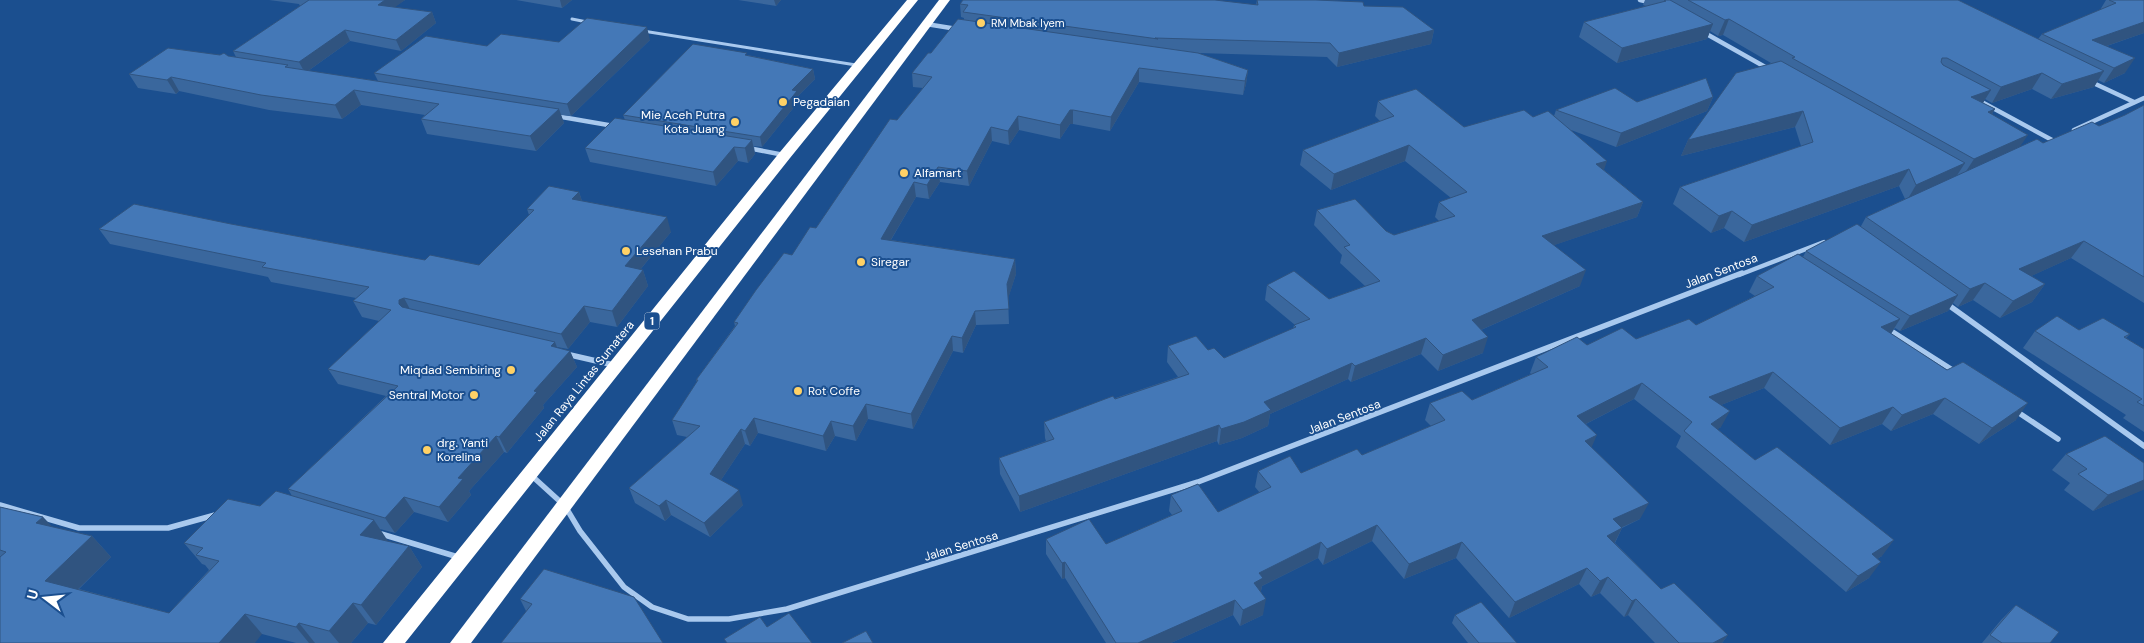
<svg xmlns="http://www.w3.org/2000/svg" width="2144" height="643" font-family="'DM Sans',sans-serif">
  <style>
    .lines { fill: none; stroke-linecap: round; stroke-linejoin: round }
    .lane { stroke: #a9c9ee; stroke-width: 3 }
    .street-far1 { stroke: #a9c9ee; stroke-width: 4.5 }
    .street { stroke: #a9c9ee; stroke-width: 5.5 }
    .highway { fill: #fff; fill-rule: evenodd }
    .wall { fill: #3a679d }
    .shaded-wall { fill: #305480 }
    .building { fill: #4478b7; stroke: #305480 }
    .poi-dot { fill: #ffd166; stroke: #1b4f8f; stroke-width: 2 }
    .labels { text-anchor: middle; stroke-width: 4; stroke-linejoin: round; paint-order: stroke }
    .far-poi-label { font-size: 11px; fill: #fff; stroke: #1b4f8f; text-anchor: start }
    .shield { fill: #1b4f8f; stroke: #bbcadd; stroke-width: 1 }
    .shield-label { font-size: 11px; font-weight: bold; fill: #fff }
    .poi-label { font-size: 12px; fill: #fff; stroke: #1b4f8f; text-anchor: start }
    .street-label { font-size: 12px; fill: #fff; stroke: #1b4f8f }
  </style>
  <rect width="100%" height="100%" fill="#1b4f8f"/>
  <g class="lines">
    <g class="lane">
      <path d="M572,19L587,22"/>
      <path d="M643,31L856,65"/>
    </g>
    <g class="street-far1">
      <path d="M1640,0L1649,2"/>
      <path d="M926,24L957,29"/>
      <path d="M1703,32L1767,68"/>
      <path d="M2089,81L2134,102"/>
      <path d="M1978,100L2052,140"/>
      <path d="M556,116L614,126"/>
      <path d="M2074,130L2144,98"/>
      <path d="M748,148L784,155"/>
      <path d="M1739,275L1824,242"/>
    </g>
    <g class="street">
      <path d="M1947,304L2144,446"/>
      <path d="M1888,329L1954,371"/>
      <path d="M566,354L614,365"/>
      <path d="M2016,411L2058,439"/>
      <path d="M532,476L565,506L580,531L624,587L652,607L688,619H729L787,609L1198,482L1742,273"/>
      <path d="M0,505L79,528H168L215,515"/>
      <path d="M378,533L458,557"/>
    </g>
    <g class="highway">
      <path d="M907,0H918L790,158L405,643H383L780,152Z"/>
      <path d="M939,0H950L471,643H450Z"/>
    </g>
  </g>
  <g class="wall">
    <path d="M269,0H405L394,7L432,12L436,23L401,51L350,41L308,71L378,81L374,73L487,46L559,42L650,40L571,116L561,115L564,123L536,151L427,134L421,119L425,115L361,105L342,119L269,110L179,91L176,94L138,88L129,74L220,55L236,57L233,51L300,6L299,4Z"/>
    <path d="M516,0H572L562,8Z"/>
    <path d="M738,0H781L776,6Z"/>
    <path d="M1257,0L1364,6L1434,30L1431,44L1337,67L1327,57L1198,53L1248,70L1246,84L1243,95L1139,82L1110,131L1073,124H1070L1060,139L1019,130L1009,145L992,141L969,186L940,182L929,199L916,197L891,240L1015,259L1016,274L1008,298L1009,324L976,325L963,353L953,351L913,429L868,419L856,441L835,436L826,451L758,433L750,446L745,444L721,480L743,505L710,537L671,515L665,521L635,503L629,488L687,437L677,435L672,420L697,382L696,380L735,326L734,322L792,255L816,228L897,120L923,88L913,87L912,73L964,20V18L961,17L960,4L1256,5Z"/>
    <path d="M1645,0H1958L2038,39L2042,34L2100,10L2106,0H2144V33L2107,46L2125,73L2104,83L2098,80L2094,87L2051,99L2032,89L1992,103L1985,99L1983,103L1995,109L1992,114L2020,147L2043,143L2099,126L2125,115L2144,105V303L2071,258L2031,276L2045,284L2032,302L2000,318L1973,300L1958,307L1953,303L1948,311L1900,331L1895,328L1891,334L2016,420L1979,444L1933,414L1891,431L1882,424L1830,445L1764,388L1721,405V427L1717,429L1755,460L1882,556L1877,559L1869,578L1846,592L1676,447L1681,436L1634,399L1586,424L1592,448L1640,519L1622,528L1615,543L1661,589L1728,635L1722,643H1655L1628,615L1624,617L1600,593L1591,597L1579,584L1509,618L1456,558L1404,579L1372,541L1323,565L1318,558L1262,586L1261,591L1263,615L1240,626L1233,615L1171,643H1106L1065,578L1062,579L1046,554V539L1106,544L1172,515L1169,511L1171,495L1218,512L1260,493L1255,487L1258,471L1301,473L1362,455L1431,426L1425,420L1430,403L1472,400L1531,374L1530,373L1536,357L1587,345L1636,339L1696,325L1755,296L1749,292L1757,276L1803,257L1806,251L1861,226L1866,217L1905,199L1899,186L1744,242L1724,228L1711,233L1673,204L1680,187L1801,146L1795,127L1681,156L1688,140L1771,63L1723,35L1718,36L1710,31L1707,39L1617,63L1579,37L1584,22L1646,6L1643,5Z"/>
    <path d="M747,55L813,69L815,79L798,96L799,101L762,147L754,146L755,154L748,163L738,161L716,186L590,162L585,148L625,120L623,115Z"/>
    <path d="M1713,97L1707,111L1616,147L1571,130L1604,170L1643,202L1637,217L1554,245L1580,286L1481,330L1483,353L1438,371L1421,354L1351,382L1348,379L1270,414L1268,426L1242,438L1219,445L1217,441L1020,512L1000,474L999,458L1046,441L1045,438L1044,422L1178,377L1167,362L1168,346L1208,350L1224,358L1293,329L1294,325H1295L1265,300L1267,285L1329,299L1365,286L1340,263L1342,255L1314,225L1317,210L1386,231L1394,235L1439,221L1435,217L1439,202L1451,198L1405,161L1331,190L1300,165L1303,150L1380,121L1375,116L1378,101L1464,127L1533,117L1554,116L1556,110L1637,102Z"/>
    <path d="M579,192L582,201L671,232L640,270H643L648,286L617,327L590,322L568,349L557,347V348L570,351L577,367L543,405L544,408L507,453L504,452L469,491L471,495L448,522L414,512L395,533L380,529L387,541L409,546L422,567L376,625L368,623L351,643H296L262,634L0,643V507L43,517L52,527L92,536L111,557L79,589L169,613L209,570L205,565L202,564L184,543L260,506L292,496L288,489L386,396L338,384L328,369L379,321L362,317L353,301L356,298L271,282L268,277L110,244L99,229L231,224L425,260L479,265L529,215L527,209Z"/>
    <path d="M2079,330L2130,334L2126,338L2144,349V432L2123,418L2126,415L2023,348L2035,331Z"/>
    <path d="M2066,454L2144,463V489L2093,511L2064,490L2070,483L2052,470Z"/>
    <path d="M520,599L663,643L526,611Z"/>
    <path d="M2016,605L2050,643H1982L2001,620Z"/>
    <path d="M1455,615L1517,643H1468L1452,623Z"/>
  </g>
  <g class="shaded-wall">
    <path d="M385,0H405L383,16L378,5Z"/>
    <path d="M560,0H572L562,8Z"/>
    <path d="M774,0H781L776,6Z"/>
    <path d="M432,12L436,23L401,51L396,40Z"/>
    <path d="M1729,19L1723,35L1718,36L1725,20Z"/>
    <path d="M2144,22V33L2083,54L2092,40Z"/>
    <path d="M1713,24L1707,39L1617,63L1622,48Z"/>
    <path d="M647,27L650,40L571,116L567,104Z"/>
    <path d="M345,30L350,41L305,73L299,62Z"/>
    <path d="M1434,30L1431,44L1337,67L1339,53Z"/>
    <path d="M2135,58L2125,73L2104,83L2114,68Z"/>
    <path d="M1139,68V82L1110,131L1111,117Z"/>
    <path d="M813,69L815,79L798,96L799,101L762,147L760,137L792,90Z"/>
    <path d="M1248,70L1246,84L1243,95L1245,81Z"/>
    <path d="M2104,71L2094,87L2051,99L2062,84Z"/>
    <path d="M2042,73L2032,89L1992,103L2001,87Z"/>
    <path d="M171,77L179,91L176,94L167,80Z"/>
    <path d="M354,90L361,105L342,119L335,105Z"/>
    <path d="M1991,90L1981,106L1971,97Z"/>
    <path d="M1713,97L1707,111L1616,147L1621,133Z"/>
    <path d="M559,109L564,123L536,151L530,136Z"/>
    <path d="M1995,109L1985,125L1988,112Z"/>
    <path d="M1070,110H1073V124H1070L1060,139V125Z"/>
    <path d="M1803,111L1795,127L1681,156L1688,140Z"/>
    <path d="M1018,116L1019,130L1009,145L1008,131Z"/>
    <path d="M991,127L992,141L969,186L967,171Z"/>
    <path d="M2028,135L2017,151L1963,176L1974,159Z"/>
    <path d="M752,140L755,154L748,163L745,148Z"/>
    <path d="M1409,145L1405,161L1331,190L1334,174Z"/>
    <path d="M734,147L738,161L716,186L713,172Z"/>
    <path d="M1607,161L1602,176L1596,164Z"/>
    <path d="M1965,163L1954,180L1906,202L1916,185Z"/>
    <path d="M938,167L940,182L929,199L927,185Z"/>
    <path d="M1909,169L1899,186L1744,242L1752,225Z"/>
    <path d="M914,182L916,197L883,253L881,239Z"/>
    <path d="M579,192L584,207L572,199Z"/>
    <path d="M1643,202L1637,217L1537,251L1542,236Z"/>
    <path d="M1732,211L1724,228L1711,233L1719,216Z"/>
    <path d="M667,217L671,232L630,282L625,266Z"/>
    <path d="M2084,241L2071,258L2007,287L2019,269Z"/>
    <path d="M1015,259L1016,274L1008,299L1007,284Z"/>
    <path d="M643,270L648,286L617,327L612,311Z"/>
    <path d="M1586,270L1580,286L1467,336L1472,320Z"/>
    <path d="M1985,283L1973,300L1958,307L1970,289Z"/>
    <path d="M2045,284L2032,302L2000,318L2013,301Z"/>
    <path d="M1958,295L1948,311L1900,331L1910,316Z"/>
    <path d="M404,298L412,313L407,315L399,304V300Z"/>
    <path d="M584,306L590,322L568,349L561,334Z"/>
    <path d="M975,311L976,325L963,353L962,338Z"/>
    <path d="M1900,319L1890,335L1881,327Z"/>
    <path d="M952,336L953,351L913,429L911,414Z"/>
    <path d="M1488,337L1483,353L1438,371L1443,355Z"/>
    <path d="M1426,338L1421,354L1351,382L1355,366Z"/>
    <path d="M555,342L561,358L551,346Z"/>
    <path d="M570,351L577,367L543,405L544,408L507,453L499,437L534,391Z"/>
    <path d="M1352,363L1348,379L1270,414L1268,426L1242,438L1219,445L1221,429L1264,402Z"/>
    <path d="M1773,372L1764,388L1701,413L1709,397Z"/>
    <path d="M1642,383L1634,399L1570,432L1577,416Z"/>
    <path d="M1945,398L1933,414L1891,431L1902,415Z"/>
    <path d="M2028,403L2016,420L1979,444L1992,428Z"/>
    <path d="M866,404L868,419L856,441L853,426Z"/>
    <path d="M1893,407L1882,424L1830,445L1840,428Z"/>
    <path d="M1730,411L1721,427L1702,441L1711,424Z"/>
    <path d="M754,418L758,433L750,446L745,431Z"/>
    <path d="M831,421L835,436L826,451L823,436Z"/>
    <path d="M1219,425L1217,441L1020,512L1019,496Z"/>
    <path d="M741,429L745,444L715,489L710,474Z"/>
    <path d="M1597,435L1590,451L1585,441Z"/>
    <path d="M496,436L504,452L469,491L471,495L448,522L439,507L458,478Z"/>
    <path d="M2144,480V489L2143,490L2093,511L2108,495Z"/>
    <path d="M739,490L743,505L710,537L704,523Z"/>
    <path d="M404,497L414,512L395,533L385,518Z"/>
    <path d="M666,500L671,515L665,521L659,506Z"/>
    <path d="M1649,503L1640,519L1605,535L1613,519Z"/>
    <path d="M43,517L63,538L36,523Z"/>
    <path d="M374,520L388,541L374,556L360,535Z"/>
    <path d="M1377,525L1372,541L1323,565L1327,549Z"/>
    <path d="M1622,528L1614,544L1607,536Z"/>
    <path d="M92,536L111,557L66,601L45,581Z"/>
    <path d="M1894,540L1882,556L1859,570L1872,554Z"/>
    <path d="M1321,542L1318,558L1262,586L1260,594L1254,583L1259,573Z"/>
    <path d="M1462,542L1456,558L1404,579L1409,564Z"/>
    <path d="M409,546L422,567L376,625L361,605Z"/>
    <path d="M1065,562V578L1062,579V563Z"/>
    <path d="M1881,562L1869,578L1846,592L1858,576Z"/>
    <path d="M1587,568L1579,584L1509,618L1515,602Z"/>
    <path d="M1608,577L1600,593L1591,597L1600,581Z"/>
    <path d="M1266,599L1263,615L1240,626L1243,610Z"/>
    <path d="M1636,599L1628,615L1624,617L1632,601Z"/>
    <path d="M1235,600L1233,615L1171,643H1138Z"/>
    <path d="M353,603L368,623L351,643H339L329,631Z"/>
    <path d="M245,614L262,634L255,643H219Z"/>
    <path d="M299,623L315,643H309L296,627Z"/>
    <path d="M1728,635L1722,643H1713Z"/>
  </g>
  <g class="building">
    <path d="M309,0H385L378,5L432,12L396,40L345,30L299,62L233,51Z"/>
    <path d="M963,0H1215L1258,5L1257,0H1316L1363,2L1364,6L1403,7L1434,30L1339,53L1330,43L1155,38L1158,39L963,12L968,5L960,4Z"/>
    <path d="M1664,0H1670L1713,24L1622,48L1584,22L1666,1Z"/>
    <path d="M1688,0H1958L2104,71L2062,84L2042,73L2001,87L1947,58H1942L1941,62L1943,65L1991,90L1971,97L1995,109L1988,112L2028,135L1974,159L1792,58L1795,57L1729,19L1725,20Z"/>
    <path d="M2109,0H2144V22L2092,40L2135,58L2114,68L2042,34L2116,3Z"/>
    <path d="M587,18L647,27L567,104L374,73L426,36L487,46L501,34L559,42Z"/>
    <path d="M958,19L1198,53L1248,70L1245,81L1139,68L1111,117L1073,110H1070L1060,125L1018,116L1008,131L991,127L967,171L938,167L927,185L914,182L881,239L1015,259L1007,284L1009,309L975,311L962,338L952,336L911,414L866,404L853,426L831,421L823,436L754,418L745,431L741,429L710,474L739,490L704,523L666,500L659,506L629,488L700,426L672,420L698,380H696L738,323L734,322L756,290L784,253L792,255L810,227L816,228L890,119L897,120L932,77L912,73L928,53H931Z"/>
    <path d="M693,44L747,53L745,55L813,69L792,90L797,91L760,137L623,115Z"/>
    <path d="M168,48L220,55L224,53L228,56L288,65L285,67L559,109L530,136L421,119L439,104L354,90L335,105L261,95L171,77L167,80L129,74Z"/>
    <path d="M1781,61L1965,163L1916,185L1909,169L1752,225L1732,211L1719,216L1680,187L1813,142L1803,111L1688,140L1736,73Z"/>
    <path d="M1706,78L1713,97L1621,133L1556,110L1615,88L1637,102Z"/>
    <path d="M1416,89L1464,127L1524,110L1533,117L1548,111L1607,161L1596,164L1643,202L1542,236L1586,270L1472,320L1488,337L1443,355L1426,338L1355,366L1352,363L1264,402L1271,410L1244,422L1221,429L1219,425L1019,496L999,458L1054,439L1044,422L1113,396L1115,399L1189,374L1168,346L1196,336L1208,350L1214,348L1224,358L1296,327L1294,325L1310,319L1267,285L1294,271L1329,299L1380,281L1344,247L1350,245L1317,210L1355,199L1386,231L1394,235L1455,216L1439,202L1467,192L1409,145L1334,174L1303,150L1394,116L1378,101Z"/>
    <path d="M2144,105V277L2084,241L2019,269L2045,284L2013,301L1985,283L1970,289L1866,217L2037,139L2043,143L2092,122L2099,126L2125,115Z"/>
    <path d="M615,118L752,140L745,148L734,147L713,172L585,148Z"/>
    <path d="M549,186L579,192L572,199L667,217L625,266L643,270L612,311L584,306L561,334L404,298L399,300V304L402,307L555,342L551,346L570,351L534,391L537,392L499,437L496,436L458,478L463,479L439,507L404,497L385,518L288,489L398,386L328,369L391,310L353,301L369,287L262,267L266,263L99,229L134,204L231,224L425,260L430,255L479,265L534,210L527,209Z"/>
    <path d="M1857,224L1958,295L1910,316L1806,251Z"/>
    <path d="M1798,254L1900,319L1881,327L1947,370L1963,362L2028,403L1992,428L1945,398L1902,415L1893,407L1840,428L1773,372L1709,397L1730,411L1711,424L1755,460L1777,447L1894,540L1872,554L1881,562L1858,576L1684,431L1692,422L1642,383L1577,416L1597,435L1585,441L1649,503L1613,519L1622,528L1607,536L1661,589L1674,583L1728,635L1713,643H1679L1636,599L1632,601L1608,577L1600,581L1587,568L1515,602L1462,542L1409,564L1377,525L1327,549L1321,542L1259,573L1263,578L1254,583L1266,599L1243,610L1235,600L1138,643H1116L1065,562L1062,563L1046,539L1089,519L1106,544L1182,511L1171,495L1198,484L1218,512L1271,487L1258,471L1290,456L1301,473L1357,449L1362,455L1445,420L1430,403L1462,391L1472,400L1548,367L1536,357L1577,337L1587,345L1622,328L1636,339L1689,319L1696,325L1774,287L1757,276Z"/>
    <path d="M2057,316L2079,330L2103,318L2130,334L2124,337L2144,349V406L2137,402L2142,399L2035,331Z"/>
    <path d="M2105,436L2144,463V480L2108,495L2078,474L2087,469L2066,454Z"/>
    <path d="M276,491L374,520L360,535L409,546L361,605L353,603L329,631L299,623L296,627L245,614L219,643H0V557L6,552L0,550V507L43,517L36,523L92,536L45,581L169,613L219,561L196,555L203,548L184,543L228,499L260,506Z"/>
    <path d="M544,569L634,597L663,643H501L532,604L520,599Z"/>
    <path d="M1481,602L1517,643H1479L1455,615Z"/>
    <path d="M2016,605L2059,632L2050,643H2002L1990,635Z"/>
    <path d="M789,613L812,643H727L724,639L760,617L767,627Z"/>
    <path d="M866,631L873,643H842Z"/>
  </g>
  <g class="poi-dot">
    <circle cx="981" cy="23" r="5"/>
    <circle cx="783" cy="102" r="5"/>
    <circle cx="735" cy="122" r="5"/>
    <circle cx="904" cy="173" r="5"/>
    <circle cx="626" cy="251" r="5"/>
    <circle cx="861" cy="262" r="5"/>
    <circle cx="511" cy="370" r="5"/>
    <circle cx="798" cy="391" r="5"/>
    <circle cx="474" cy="395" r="5"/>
    <circle cx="427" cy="450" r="5"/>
  </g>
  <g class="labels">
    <g class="far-poi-label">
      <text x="991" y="27">RM Mbak Iyem</text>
    </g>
    <rect class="shield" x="644.5" y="312.5" width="15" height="17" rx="4"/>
    <g class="shield-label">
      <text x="652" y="325">1</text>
    </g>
    <g class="poi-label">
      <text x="793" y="106">Pegadaian</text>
      <text x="725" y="119" text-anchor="end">Mie Aceh Putra<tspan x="725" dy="14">Kota Juang</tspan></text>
      <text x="914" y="177">Alfamart</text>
      <text x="636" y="255">Lesehan Prabu</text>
      <text x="871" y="266">Siregar</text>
      <text x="501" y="374" text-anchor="end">Miqdad Sembiring</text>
      <text x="808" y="395">Rot Coffe</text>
      <text x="464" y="399" text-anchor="end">Sentral Motor</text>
      <text x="437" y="447">drg. Yanti<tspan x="437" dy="14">Korelina</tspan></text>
    </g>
    <g class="street-label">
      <text transform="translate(1721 271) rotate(-21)" y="4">Jalan Sentosa</text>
      <text transform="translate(584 381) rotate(-51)" y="4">Jalan Raya Lintas Sumatera</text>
      <text transform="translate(1344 417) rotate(-21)" y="4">Jalan Sentosa</text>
      <text transform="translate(961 546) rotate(-17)" y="4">Jalan Sentosa</text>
    </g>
  </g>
  <g transform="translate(45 598) rotate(286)" stroke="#1b4f8f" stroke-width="4" paint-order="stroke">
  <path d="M0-4L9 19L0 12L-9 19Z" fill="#ffffff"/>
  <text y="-8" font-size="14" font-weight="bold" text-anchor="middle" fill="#ffffff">U</text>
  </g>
</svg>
